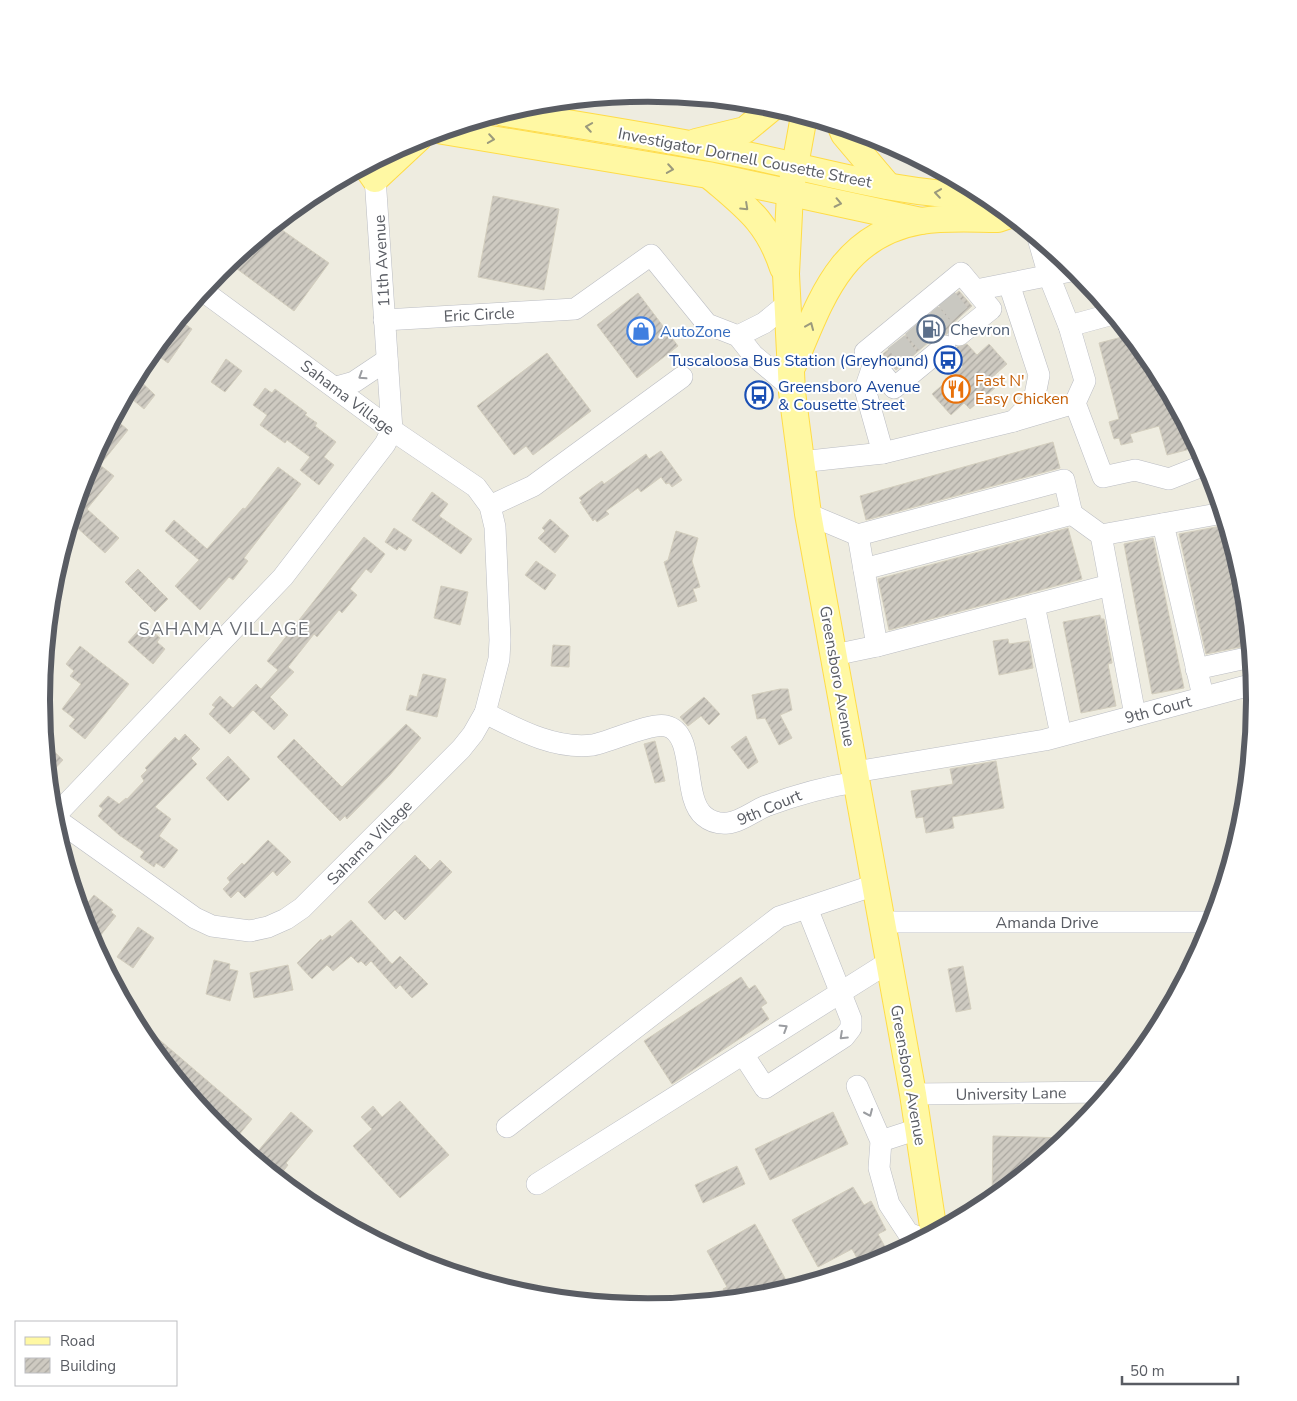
<svg xmlns="http://www.w3.org/2000/svg" width="1297" height="1401" font-family="'Nunito Sans',sans-serif">
  <style>
    .building { fill: url(#building-hatch); stroke: #d3cebe }
    .lines { fill: none; stroke-linecap: round; stroke-linejoin: round }
    .minor-tunnel { stroke: #c9c8c1; stroke-width: 21; stroke-dasharray: 21 11; stroke-linecap: butt }
    .minor-casing { stroke: #bbbdc3; stroke-width: 22 }
    .major-casing { stroke: #ffdc47; stroke-width: 28 }
    .minor { stroke: #fff; stroke-width: 21 }
    .major { stroke: #fff8a3; stroke-width: 26 }
    .oneway { stroke: #9b9a7d }
    .oneway2 { stroke: #9b9da1 }
    .labels { text-anchor: middle; stroke-width: 4; stroke-linejoin: round; paint-order: stroke }
    .street-label { font-size: 16px; fill: #595c63; stroke: #fff }
    .service-label { font-size: 16px; fill: #4e5e75; stroke: #fff; text-anchor: start }
    .shop-label { font-size: 16px; fill: #366cbe; stroke: #fff; text-anchor: start }
    .transit-label { font-size: 16px; fill: #164399; stroke: #fff; text-anchor: end }
    .food-label { font-size: 16px; fill: #c56008; stroke: #fff; text-anchor: start }
    .neighbourhood-label { font-size: 18px; letter-spacing: 1px; fill: #6a6e75; stroke: #fff }
    .rim { fill: none; stroke: #595c63; stroke-width: 6 }
  </style>
  <defs>
    <pattern id="building-hatch" width="6" height="6" patternUnits="userSpaceOnUse" patternTransform="scale(1.25)"><rect width="6" height="6" fill="#cecac1"/><path d="M-1 1l2-2M0 6l6-6M5 7l2-2" fill="none" stroke="#aaa7a0"/></pattern>
  </defs>
  <rect width="100%" height="100%" fill="#eeece0"/>
  <g class="building">
    <path d="M493,196L559,209L544,290L478,277Z"/>
    <path d="M275,225L329,263L294,311L229,263Z"/>
    <path d="M959,291L972,306L951,325L947,334L936,336L896,370L883,354Z"/>
    <path d="M638,293L678,346L637,378L597,325Z"/>
    <path d="M179,320L192,329L168,363L153,352Z"/>
    <path d="M1130,335L1154,363L1198,447L1167,455L1159,426L1130,434L1133,442L1121,445L1119,438L1114,439L1109,422L1119,419L1099,343Z"/>
    <path d="M967,344L977,355L989,344L1007,364L988,381L995,388L970,409L964,403L951,415L932,394L963,367L953,355L957,347Z"/>
    <path d="M547,353L591,411L533,455L526,446L514,455L477,406Z"/>
    <path d="M226,359L242,371L225,392L211,382Z"/>
    <path d="M136,377L155,395L144,409L127,395Z"/>
    <path d="M265,388L272,393L275,389L307,413L305,415L317,423L315,426L336,442L324,457L334,465L319,485L300,470L310,457L287,440L285,443L260,425L267,415L253,405Z"/>
    <path d="M114,418L128,430L100,465L114,476L87,509L119,538L105,553L73,524L69,530L88,468Z"/>
    <path d="M1053,442L1060,468L866,520L860,496Z"/>
    <path d="M661,451L682,480L672,487L669,483L666,484L661,477L641,492L638,488L606,511L609,514L597,522L595,519L593,521L580,502L582,501L579,498L602,481L604,484L646,454L649,459Z"/>
    <path d="M278,467L301,484L244,558L248,561L233,580L229,577L200,610L175,586L199,560L165,531L174,520L207,549L243,508L245,509Z"/>
    <path d="M432,492L448,504L439,516L472,539L461,554L412,520Z"/>
    <path d="M550,519L569,536L555,553L538,538L545,531L542,528Z"/>
    <path d="M1227,525L1232,542L1250,645L1206,654L1179,534Z"/>
    <path d="M394,528L412,540L405,551L399,547L397,550L385,542Z"/>
    <path d="M1068,528L1082,579L889,630L878,579Z"/>
    <path d="M676,531L698,538L692,561L700,587L693,589L697,601L678,607L664,562L668,560Z"/>
    <path d="M364,537L385,554L371,573L366,569L350,589L357,595L342,613L339,610L317,637L314,634L288,667L294,672L270,697L288,715L274,730L253,710L230,734L209,714L215,707L212,705L220,696L233,708L256,684L261,689L278,670L267,661Z"/>
    <path d="M1153,538L1184,688L1152,694L1124,544Z"/>
    <path d="M536,561L556,575L545,590L525,575Z"/>
    <path d="M138,569L168,599L155,612L125,582Z"/>
    <path d="M441,586L468,592L460,625L434,618Z"/>
    <path d="M1100,615L1101,619H1104L1112,663L1108,664L1116,706L1081,713L1063,622Z"/>
    <path d="M144,624L160,638L157,642L165,649L153,664L128,642Z"/>
    <path d="M1008,639L1009,644L1029,641L1033,668L999,675L993,641Z"/>
    <path d="M553,645L570,646L569,667L551,666Z"/>
    <path d="M80,646L129,684L85,739L69,726L75,719L62,709L81,684L70,676L74,671L66,664Z"/>
    <path d="M423,674L446,679L437,717L406,710L410,695L417,697Z"/>
    <path d="M780,689H788L792,710L780,715L792,738L779,745L765,718L757,719L752,695Z"/>
    <path d="M704,697L720,714L709,725L701,716L688,726L680,717Z"/>
    <path d="M406,724L421,738L390,775L347,819L345,816L340,821L277,757L294,739L342,787Z"/>
    <path d="M185,734L200,749L191,758L197,764L155,807L171,819L159,836L178,850L164,868L156,863L154,867L140,857L144,852L119,835L98,816L103,809L99,806L108,796L119,804L126,798L127,799L144,781L141,776L147,770L145,768L175,737L179,741Z"/>
    <path d="M746,736L758,762L748,769L731,747Z"/>
    <path d="M655,741L665,781L655,783L644,744Z"/>
    <path d="M45,743L63,760L49,775L47,763Z"/>
    <path d="M228,756L250,779L228,801L206,778Z"/>
    <path d="M996,761L1004,808L952,817L954,828L926,833L923,817L916,818L911,791L953,784L950,769Z"/>
    <path d="M268,840L291,862L277,876L273,871L245,898L238,891L231,898L223,889L230,882L227,878L242,863L244,865Z"/>
    <path d="M415,855L430,870L440,860L452,872L405,920L395,910L385,920L368,902Z"/>
    <path d="M94,895L113,910L111,912L116,916L96,941L88,933L81,911Z"/>
    <path d="M351,920L392,964L400,956L428,984L412,998L400,985L396,989L371,961L366,966L361,961L358,963L351,956L333,971L327,965L312,979L297,963L321,939L322,941L330,935L332,937Z"/>
    <path d="M138,927L154,938L133,968L117,957Z"/>
    <path d="M214,960L230,964L229,969L238,971L230,1001L206,994Z"/>
    <path d="M288,965L293,990L254,998L250,973Z"/>
    <path d="M963,966L971,1009L956,1012L948,969Z"/>
    <path d="M741,977L749,989L755,985L767,1003L761,1007L769,1019L672,1084L644,1041Z"/>
    <path d="M141,1024L252,1119L233,1142L219,1130L143,1038L138,1027Z"/>
    <path d="M400,1101L449,1155L400,1198L353,1146L372,1129L361,1117L373,1106L382,1117Z"/>
    <path d="M291,1112L313,1131L286,1163L288,1165L278,1178L253,1157Z"/>
    <path d="M833,1112L848,1144L770,1180L755,1149Z"/>
    <path d="M993,1136L1068,1138L992,1201Z"/>
    <path d="M737,1166L745,1184L703,1203L695,1185Z"/>
    <path d="M853,1187L864,1205L871,1201L886,1230L878,1234L890,1256L862,1267L852,1249L818,1267L792,1220Z"/>
    <path d="M755,1224L791,1289L767,1296L729,1300L723,1289L727,1287L707,1251Z"/>
  </g>
  <g class="lines">
    <g class="minor-tunnel">
      <path d="M946,298L961,316"/>
      <path d="M930,313L953,340"/>
      <path d="M913,327L927,343"/>
      <path d="M896,342L909,359"/>
    </g>
    <g class="minor-casing">
      <g id="minor">
        <path d="M1038,238L1049,276L1069,326L1085,381L1075,403L1103,477L1135,470L1169,479L1207,464"/>
        <path d="M1009,284L1039,375L1034,400L1014,421"/>
        <path d="M976,290L1076,270"/>
        <path d="M384,320L575,309L651,255L707,324L738,336L753,355L792,388"/>
        <path d="M1069,326L1113,314"/>
        <path d="M738,336L764,323L786,305"/>
        <path d="M945,346L894,388L865,352L961,273L991,309L959,335"/>
        <path d="M874,363L865,389L883,453"/>
        <path d="M336,387L354,382L387,360"/>
        <path d="M800,462L883,453L1014,421L1075,403"/>
        <path d="M490,506L533,486L682,377"/>
        <path d="M808,514L858,535L1064,480L1072,514L864,569"/>
        <path d="M1072,514L1101,535L1223,513"/>
        <path d="M1163,524L1203,696"/>
        <path d="M1101,535L1135,715"/>
        <path d="M1034,605L1061,735"/>
        <path d="M877,646L1110,585"/>
        <path d="M834,655L877,646L858,535"/>
        <path d="M1196,669L1251,657"/>
        <path d="M485,713C517,729 555,750 593,745C610,742 651,722 666,726C697,733 681,797 704,816C711,822 718,824 728,823C740,822 754,811 766,806C796,795 824,787 856,782"/>
        <path d="M855,772L1045,740L1254,684"/>
        <path d="M53,817L195,918L212,926L250,931L268,927L286,919L302,908L461,749L473,734L485,713L499,659L500,640L495,527L490,506L476,487L392,430L203,291"/>
        <path d="M53,818L283,577L385,444L392,430L374,162"/>
        <path d="M881,922H1213"/>
        <path d="M743,1054L765,1088L844,1037L851,1028V1019L807,908"/>
        <path d="M857,1086L881,1141L879,1168L889,1204L908,1233L923,1239"/>
        <path d="M913,1094L1109,1092"/>
        <path d="M507,1127L779,917L875,885"/>
        <path d="M881,1141L918,1129"/>
        <path d="M537,1184L889,962"/>
      </g>
    </g>
    <g class="major-casing">
      <g id="major">
        <path d="M504,113C586,126 669,139 751,156C829,173 906,196 986,196"/>
        <path d="M804,116L790,193L786,274L792,392L808,514L913,1094L934,1233"/>
        <path d="M841,127L844,134L888,186"/>
        <path d="M443,131L708,175L921,221"/>
        <path d="M696,142L745,130L773,107"/>
        <path d="M366,166L375,179L419,138"/>
        <path d="M711,177C746,207 768,222 783,268"/>
        <path d="M793,365C821,300 840,235 921,221C946,217 973,219 998,219L1010,215"/>
      </g>
    </g>
    <use href="#minor" class="minor"/>
    <use href="#major" class="major"/>
  </g>
  <defs><path id="oneway-chevron" d="M-2-3.5L2.5 0L-2 3.5" fill="none" stroke-width="1.6" stroke-linecap="round" stroke-linejoin="round" transform="scale(1.25)"/></defs>
  <g class="oneway">
    <use href="#oneway-chevron" transform="translate(589 127) rotate(-171)"/>
    <use href="#oneway-chevron" transform="translate(491 139) rotate(9)"/>
    <use href="#oneway-chevron" transform="translate(670 169) rotate(9)"/>
    <use href="#oneway-chevron" transform="translate(938 193) rotate(-172)"/>
    <use href="#oneway-chevron" transform="translate(838 203) rotate(12)"/>
    <use href="#oneway-chevron" transform="translate(745 207) rotate(43)"/>
    <use href="#oneway-chevron" transform="translate(810 326) rotate(-67)"/>
  </g>
  <g class="oneway2">
    <use href="#oneway-chevron" transform="translate(362 376) rotate(147)"/>
    <use href="#oneway-chevron" transform="translate(784 1028) rotate(-32)"/>
    <use href="#oneway-chevron" transform="translate(843 1036) rotate(137)"/>
    <use href="#oneway-chevron" transform="translate(869 1113) rotate(66)"/>
  </g>
  <defs>
    <g id="fuel-ring" transform="scale(1.4375)"><circle r="9.5" fill="#fff" stroke="#5c6f8a" stroke-width="1.5"/><path d="M-5.5-6h7V0h2V4h1.3V-2.5L3-4.5l.8-.8L6-3V5H2.5V1h-1V6h-7ZM-4.2-4.7v3.2H.2V-4.7Z" fill="#5c6f8a"/></g>
    <g id="shop-ring" transform="scale(1.4375)"><circle r="9.5" fill="#fff" stroke="#3f7fe0" stroke-width="1.5"/><path d="M-5-2.5h2.3a2.7 3.5 0 0 1 5.4 0H5L5.5 6h-11ZM-1.5-2.5h3a1.5 2.3 0 0 0-3 0Z" fill="#3f7fe0"/></g>
    <g id="bus-ring" transform="scale(1.4375)"><circle r="9.5" fill="#fff" stroke="#1a4fb4" stroke-width="1.5"/><path d="M-5-6H5V4H4V6H2V4H-2V6H-4V4H-5ZM-3.5-4V0h7V-4ZM-3.5 1.2v1.5H-2V1.2ZM2 1.2v1.5H3.5V1.2Z" fill="#1a4fb4"/></g>
    <g id="restaurant-ring" transform="scale(1.4375)"><circle r="9.5" fill="#fff" stroke="#e8710a" stroke-width="1.5"/><path d="M-5-6h1v4h1v-4h1v4h1v-4h1v5L-1.5 .5V6h-2V.5L-5-1ZM5-6V6H3V1.5H1.5Q1.5-4 5-6Z" fill="#e8710a"/></g>
  </defs>
  <g fill-rule="evenodd">
    <use href="#fuel-ring" x="931" y="329"/>
    <use href="#shop-ring" x="641" y="331"/>
    <use href="#bus-ring" x="948" y="360"/>
    <use href="#restaurant-ring" x="956" y="389"/>
    <use href="#bus-ring" x="759" y="395"/>
  </g>
  <g class="labels">
    <g class="street-label">
      <text transform="translate(745 157) rotate(11)" y="6">Investigator Dornell Cousette Street</text>
      <text transform="translate(381 261) rotate(-93)" y="6">11th Avenue</text>
      <text transform="translate(479 314) rotate(-3)" y="6">Eric Circle</text>
      <text transform="translate(348 397) rotate(37)" y="6">Sahama Village</text>
      <text transform="translate(838 676) rotate(80)" y="6">Greensboro Avenue</text>
      <text transform="translate(1158 709) rotate(-15)" y="6">9th Court</text>
      <text transform="translate(769 807) rotate(-23)" y="6">9th Court</text>
      <text transform="translate(369 842) rotate(-45)" y="6">Sahama Village</text>
      <text x="1047" y="928">Amanda Drive</text>
      <text transform="translate(909 1075) rotate(80)" y="6">Greensboro Avenue</text>
      <text transform="translate(1011 1093) rotate(-1)" y="6">University Lane</text>
    </g>
    <g class="service-label">
      <text x="950" y="335">Chevron</text>
    </g>
    <g class="shop-label">
      <text x="660" y="337">AutoZone</text>
    </g>
    <g class="transit-label">
      <text x="929" y="366">Tuscaloosa Bus Station (Greyhound)</text>
      <text x="778" y="392" text-anchor="start">Greensboro Avenue<tspan x="778" dy="18">&amp; Cousette Street</tspan></text>
    </g>
    <g class="food-label">
      <text x="975" y="386">Fast N'<tspan x="975" dy="18">Easy Chicken</tspan></text>
    </g>
    <g class="neighbourhood-label">
      <text x="224" y="635">SAHAMA VILLAGE</text>
    </g>
  </g>
  <path d="M0 0H1297V1401H0ZM50 700a598 598 0 1 1 1196 0a598 598 0 1 1-1196 0Z" fill="#fff" fill-rule="evenodd"/>
  <path class="rim" d="M50 700a598 598 0 1 1 1196 0a598 598 0 1 1-1196 0Z"/>
  <rect x="15" y="1321" width="162" height="65" fill="#ffffff" stroke="#bdbec1"/>
  <rect x="25" y="1337" width="25" height="8" fill="#fff8a3" stroke="#bdbec1"/>
  <text x="60" y="1346" font-size="15" fill="#595c63">Road</text>
  <rect x="25" y="1358" width="25" height="15" fill="url(#building-hatch)" stroke="#bdbec1"/>
  <text x="60" y="1371" font-size="15" fill="#595c63">Building</text>
  <path d="M1122 1376v8h116v-8" fill="none" stroke="#595c63" stroke-width="2.5"/>
  <text x="1130" y="1376" font-size="15" fill="#595c63" stroke="#ffffff" stroke-width="4" paint-order="stroke">50 m</text>
</svg>
